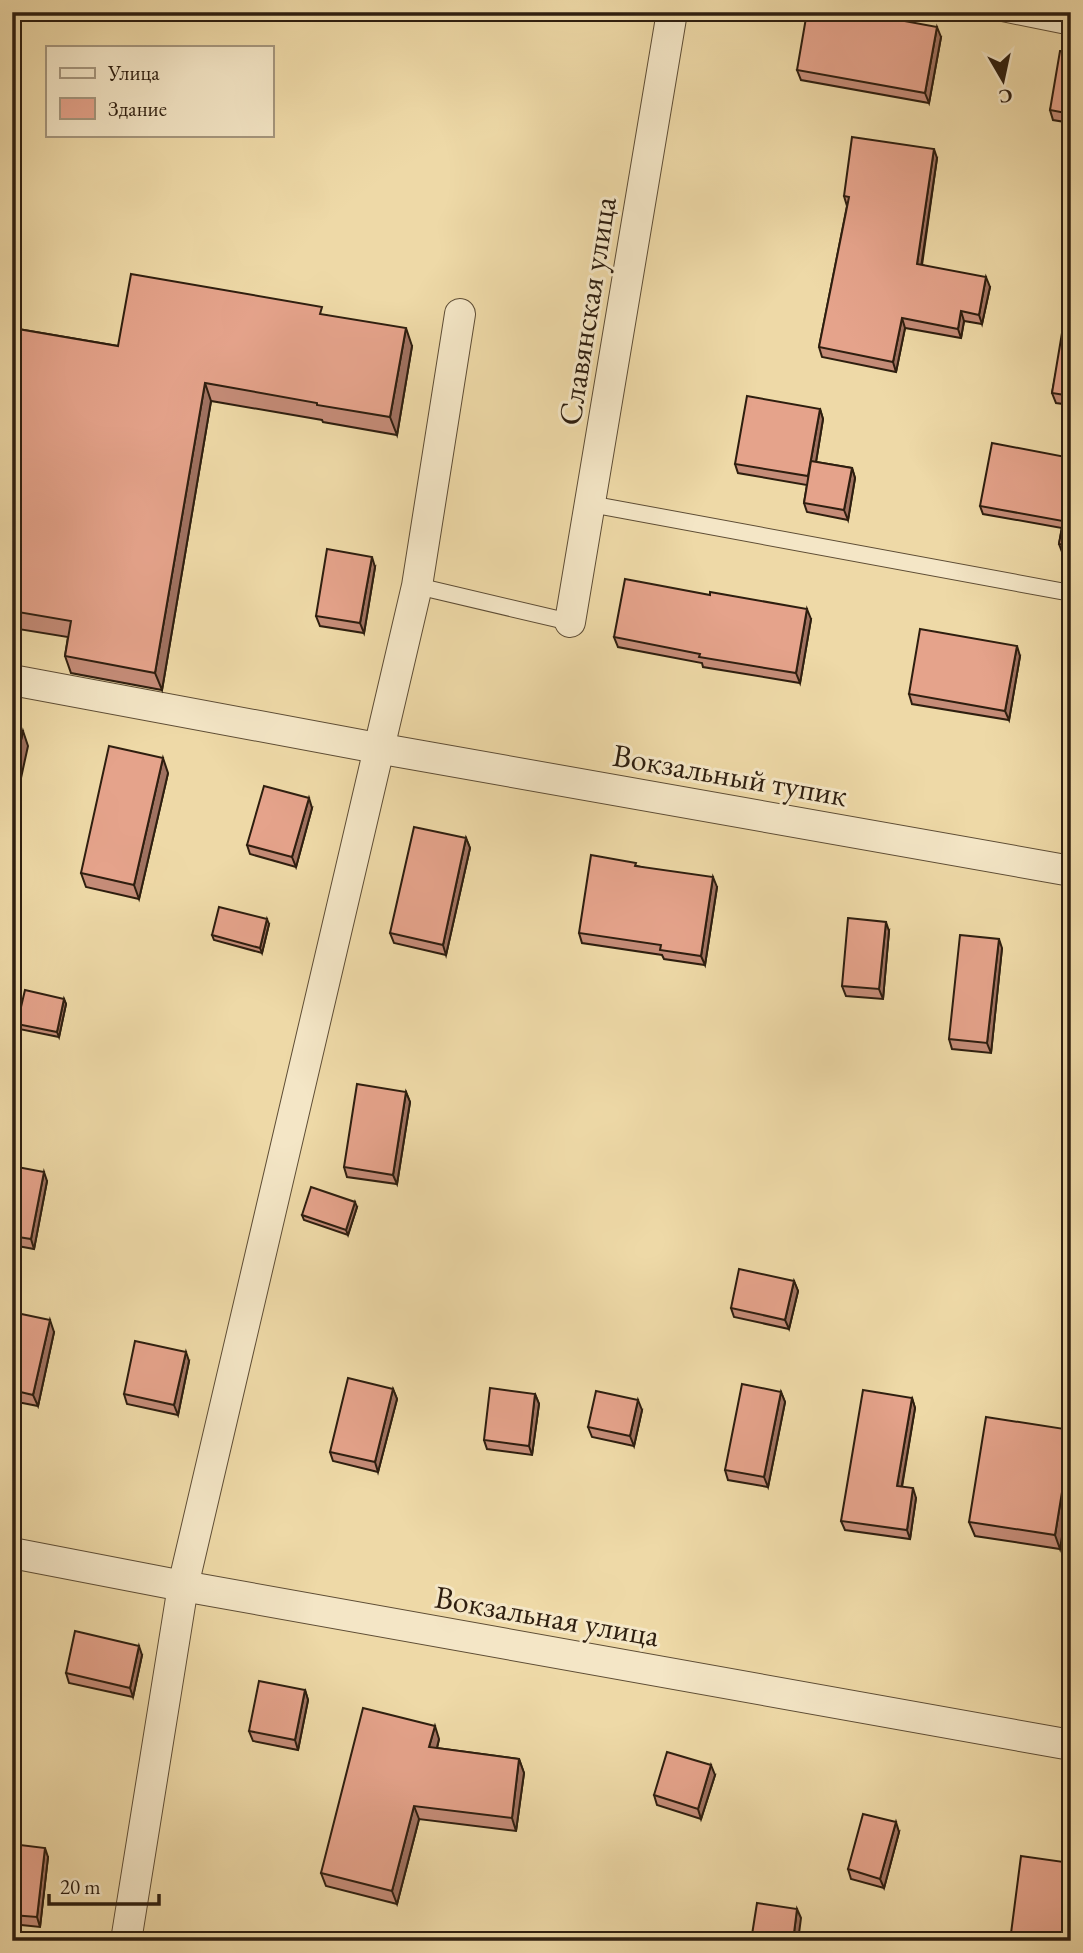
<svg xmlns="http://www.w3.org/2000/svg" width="1083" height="1953" font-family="'EB Garamond',serif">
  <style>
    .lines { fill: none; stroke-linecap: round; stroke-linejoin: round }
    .lane-casing { stroke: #5e4d35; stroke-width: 18 }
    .street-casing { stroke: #5e4d35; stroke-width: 32 }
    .lane { stroke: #f4e6c6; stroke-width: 16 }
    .street { stroke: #f4e6c6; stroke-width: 30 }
    .wall { fill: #c58c78; stroke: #2e1e0f; stroke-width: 2 }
    .shaded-wall { fill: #a07261; stroke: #2e1e0f; stroke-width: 2 }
    .building { fill: #e5a38b; stroke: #2e1e0f; stroke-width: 2 }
    .labels { text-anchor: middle; stroke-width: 6; stroke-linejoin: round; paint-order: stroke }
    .street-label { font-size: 32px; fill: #2e1e0f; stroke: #f4e6c6 }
  </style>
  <rect width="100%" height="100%" fill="#eed9a7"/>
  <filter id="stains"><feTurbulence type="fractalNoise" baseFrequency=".00286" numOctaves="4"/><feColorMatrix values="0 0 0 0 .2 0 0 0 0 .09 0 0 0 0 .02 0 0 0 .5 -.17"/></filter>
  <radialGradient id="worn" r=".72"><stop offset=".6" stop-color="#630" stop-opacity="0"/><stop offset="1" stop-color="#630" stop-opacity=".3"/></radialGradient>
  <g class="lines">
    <g class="lane-casing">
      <g id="lane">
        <path d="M997,12L1071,27"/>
        <path d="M590,504L1071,593"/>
        <path d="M417,586L570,622"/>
      </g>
    </g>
    <g class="street-casing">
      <g id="street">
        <path d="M570,622L672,12"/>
        <path d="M12,680L377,748L1071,871"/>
        <path d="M12,1553L183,1586L1071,1745"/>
        <path d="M126,1941L183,1586L417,586L460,314"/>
      </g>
    </g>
    <use href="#lane" class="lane"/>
    <use href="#street" class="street"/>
  </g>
  <g class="wall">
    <path d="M941,37L929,103L801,80L797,70Z"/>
    <path d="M1071,52V123L1053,120L1050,110Z"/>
    <path d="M937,158L922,265L990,287L982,324L964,321L961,338L905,328L896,372L822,357L819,347L847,206L844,196Z"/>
    <path d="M1071,297V405L1056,403L1052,393Z"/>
    <path d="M325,315L412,346L397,435L323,422L322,420L211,401L162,690L71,673L65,656L68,637L12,628V328L118,346Z"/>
    <path d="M820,409L823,419L816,462L852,468L855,478L848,520L807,512L804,503L807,485L738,473L735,464Z"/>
    <path d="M1071,458V554L1062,552L1059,544L1062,528L983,514L980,506Z"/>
    <path d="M375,567L364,633L320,626L316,616Z"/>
    <path d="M811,619L800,683L703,667L702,663L618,647L614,637Z"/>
    <path d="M1020,656L1009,720L912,704L909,694Z"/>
    <path d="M168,773L139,899L86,887L81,873Z"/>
    <path d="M312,808L296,867L250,854L247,845Z"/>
    <path d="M466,838L470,848L446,955L394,943L390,933Z"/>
    <path d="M637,866L717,887L705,965L664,959L662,955L582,943L579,933Z"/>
    <path d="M269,924L262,953L214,940L212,935Z"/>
    <path d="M889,931L883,999L846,996L842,986Z"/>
    <path d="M1002,948L991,1053L952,1049L949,1039Z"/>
    <path d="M64,999L66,1004L59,1037L19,1029L17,1024Z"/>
    <path d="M406,1092L410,1102L397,1184L347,1177L344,1167Z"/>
    <path d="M12,1166L47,1181L34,1249L12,1245Z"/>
    <path d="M357,1207L348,1235L304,1220L302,1215Z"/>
    <path d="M794,1281L798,1291L789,1329L734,1317L731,1308Z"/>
    <path d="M12,1312L54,1332L38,1406L12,1401Z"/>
    <path d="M189,1361L178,1415L127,1404L124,1394Z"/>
    <path d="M393,1389L397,1399L378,1472L333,1461L330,1452Z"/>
    <path d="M781,1392L785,1402L768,1487L728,1480L725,1470Z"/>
    <path d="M535,1394L539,1404L532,1455L487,1449L484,1440Z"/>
    <path d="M912,1398L915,1408L902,1487L916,1498L910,1539L845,1530L841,1521Z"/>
    <path d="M642,1410L634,1446L592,1437L588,1427Z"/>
    <path d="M1071,1430V1482L1060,1549L975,1536L969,1522Z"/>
    <path d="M142,1655L133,1697L69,1683L66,1673Z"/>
    <path d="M305,1690L308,1700L298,1750L253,1741L249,1731Z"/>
    <path d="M439,1739L437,1748L519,1759L524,1773L516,1831L419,1819L397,1904L326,1886L321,1873Z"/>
    <path d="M715,1775L701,1819L657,1805L654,1795Z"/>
    <path d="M899,1832L884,1888L851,1879L848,1869Z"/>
    <path d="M12,1844L48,1857L40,1927L12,1924Z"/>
  </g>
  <g class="shaded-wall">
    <path d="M937,27L941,37L929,103L925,93Z"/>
    <path d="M934,149L937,158L920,274L917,264Z"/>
    <path d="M986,277L990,287L982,324L979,315Z"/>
    <path d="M961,311L964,321L961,338L958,329Z"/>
    <path d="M902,318L905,328L896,372L893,362Z"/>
    <path d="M406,328L412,346L397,435L390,417Z"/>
    <path d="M205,383L211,401L162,690L155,673Z"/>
    <path d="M820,409L823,419L812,486L808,476Z"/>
    <path d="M852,468L855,478L848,520L844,510Z"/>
    <path d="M1071,480V506L1069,518L1065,509Z"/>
    <path d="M372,557L375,567L364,633L360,623Z"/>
    <path d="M807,609L811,619L800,683L796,673Z"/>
    <path d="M1017,646L1020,656L1009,720L1005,711Z"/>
    <path d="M23,731L28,746L12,819V781Z"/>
    <path d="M163,758L168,773L139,899L134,885Z"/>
    <path d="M309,798L312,808L296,867L292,857Z"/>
    <path d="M466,838L470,848L446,955L443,945Z"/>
    <path d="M713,877L717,887L705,965L701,956Z"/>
    <path d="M267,919L269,924L262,953L260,948Z"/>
    <path d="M886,922L889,931L883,999L879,989Z"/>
    <path d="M999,939L1002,948L991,1053L987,1043Z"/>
    <path d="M64,999L66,1004L59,1037L57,1032Z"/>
    <path d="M406,1092L410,1102L397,1184L393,1175Z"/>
    <path d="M44,1172L47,1181L34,1249L31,1239Z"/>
    <path d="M355,1202L357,1207L348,1235L346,1230Z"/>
    <path d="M794,1281L798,1291L789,1329L785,1320Z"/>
    <path d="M50,1320L54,1332L38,1406L33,1395Z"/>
    <path d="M186,1352L189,1361L178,1415L174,1405Z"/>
    <path d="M393,1389L397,1399L378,1472L375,1462Z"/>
    <path d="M781,1392L785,1402L768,1487L764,1477Z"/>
    <path d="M535,1394L539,1404L532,1455L529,1446Z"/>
    <path d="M912,1398L915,1408L900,1496L897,1486Z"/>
    <path d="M638,1400L642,1410L634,1446L630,1436Z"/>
    <path d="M1071,1437V1482L1060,1549L1055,1535Z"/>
    <path d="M913,1488L916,1498L910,1539L907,1530Z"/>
    <path d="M139,1646L142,1655L133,1697L130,1688Z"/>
    <path d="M305,1690L308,1700L298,1750L295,1740Z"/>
    <path d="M435,1726L439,1739L434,1760L429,1747Z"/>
    <path d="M519,1759L524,1773L516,1831L512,1818Z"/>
    <path d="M711,1765L715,1775L701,1819L698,1809Z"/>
    <path d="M414,1806L419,1819L397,1904L392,1891Z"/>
    <path d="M896,1822L899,1832L884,1888L880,1879Z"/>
    <path d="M45,1848L48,1857L40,1927L37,1917Z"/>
    <path d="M1071,1872V1909L1067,1941H1062Z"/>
    <path d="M797,1909L801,1918L798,1941H793Z"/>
  </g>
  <g class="building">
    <path d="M807,12H856L937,27L925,93L797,70Z"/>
    <path d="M1060,51L1071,52V114L1050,110Z"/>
    <path d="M852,137L934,149L917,264L986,277L979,315L961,311L958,329L902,318L893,362L819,347L849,197L844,196Z"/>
    <path d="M131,274L322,307L320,314L406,328L390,417L317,405V403L205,383L155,673L65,656L71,621L12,611V328L118,346Z"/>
    <path d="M1068,297H1071V396L1052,393Z"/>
    <path d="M747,396L820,409L808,476L735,464Z"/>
    <path d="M992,443L1071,458V480L1065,509L1066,506L1071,507V546L1059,544L1063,521L980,506Z"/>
    <path d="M811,461L852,468L844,510L804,503Z"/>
    <path d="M327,549L372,557L360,623L316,616Z"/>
    <path d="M625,579L710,595V592L807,609L796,673L699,657L700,654L614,637Z"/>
    <path d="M920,629L1017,646L1005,711L909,694Z"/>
    <path d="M12,729L23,731L12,781Z"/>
    <path d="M109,746L163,758L134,885L81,873Z"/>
    <path d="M264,786L309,798L292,857L247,845Z"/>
    <path d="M414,827L466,838L443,945L390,933Z"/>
    <path d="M591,855L636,863L635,866L713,877L701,956L660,950L661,945L579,933Z"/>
    <path d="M219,907L267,919L260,948L212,935Z"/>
    <path d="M848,918L886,922L879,989L842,986Z"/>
    <path d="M960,935L999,939L987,1043L949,1039Z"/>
    <path d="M25,990L64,999L57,1032L17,1024Z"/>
    <path d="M357,1084L406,1092L393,1175L344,1167Z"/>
    <path d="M12,1166L44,1172L31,1239L12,1236Z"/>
    <path d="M311,1187L355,1202L346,1230L302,1215Z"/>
    <path d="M739,1269L794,1281L785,1320L731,1308Z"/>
    <path d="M12,1312L50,1320L33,1395L12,1390Z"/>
    <path d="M135,1341L186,1352L174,1405L124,1394Z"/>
    <path d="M348,1378L393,1389L375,1462L330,1452Z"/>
    <path d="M742,1384L781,1392L764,1477L725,1470Z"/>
    <path d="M490,1388L535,1394L529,1446L484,1440Z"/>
    <path d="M863,1390L912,1398L897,1486L913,1488L907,1530L841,1521Z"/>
    <path d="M596,1391L638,1400L630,1436L588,1427Z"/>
    <path d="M986,1417L1071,1430V1437L1055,1535L969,1522Z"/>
    <path d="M75,1631L139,1646L130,1688L66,1673Z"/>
    <path d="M259,1681L305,1690L295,1740L249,1731Z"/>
    <path d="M363,1708L435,1726L429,1747L519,1759L512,1818L414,1806L392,1891L321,1873Z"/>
    <path d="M667,1752L711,1765L698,1809L654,1795Z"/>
    <path d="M863,1814L896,1822L880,1879L848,1869Z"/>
    <path d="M12,1844L45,1848L37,1917L12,1915Z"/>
    <path d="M1021,1856L1071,1863V1872L1062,1941H1010Z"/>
    <path d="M757,1903L797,1909L793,1941H751Z"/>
  </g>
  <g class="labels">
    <g class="street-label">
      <text transform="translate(587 311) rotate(-81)" y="11">Славянская улица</text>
      <text transform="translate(730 775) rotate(10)" y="11">Вокзальный тупик</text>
      <text transform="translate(547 1616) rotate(10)" y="11">Вокзальная улица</text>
    </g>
  </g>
  <rect width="1083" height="1953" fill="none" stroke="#eed9a7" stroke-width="42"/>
  <rect x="14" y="14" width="1055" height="1925" fill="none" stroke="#2e1e0f" stroke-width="3.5"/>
  <rect x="21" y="21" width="1041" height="1911" fill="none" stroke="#2e1e0f" stroke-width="2"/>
  <rect x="46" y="46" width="228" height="91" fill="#f4e6c6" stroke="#a5967d" stroke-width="2"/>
  <rect x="60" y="68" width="35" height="10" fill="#f4e6c6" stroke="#a5967d" stroke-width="2"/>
  <text x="108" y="80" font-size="21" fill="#2e1e0f">Улица</text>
  <rect x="60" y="98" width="35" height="21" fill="#e5a38b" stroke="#a5967d" stroke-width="2"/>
  <text x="108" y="116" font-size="21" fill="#2e1e0f">Здание</text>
  <g transform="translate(1003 80) rotate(171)" stroke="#f4e6c6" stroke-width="5" paint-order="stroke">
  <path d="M0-5L12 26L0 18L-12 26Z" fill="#2e1e0f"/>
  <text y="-10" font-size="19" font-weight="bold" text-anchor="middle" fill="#2e1e0f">С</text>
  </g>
  <path d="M49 1894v10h110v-10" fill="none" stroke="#2e1e0f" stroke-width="3.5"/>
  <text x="60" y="1894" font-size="21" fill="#2e1e0f" stroke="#f4e6c6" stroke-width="5" paint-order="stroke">20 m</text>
  <rect width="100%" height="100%" filter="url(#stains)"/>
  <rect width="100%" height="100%" fill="url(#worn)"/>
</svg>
